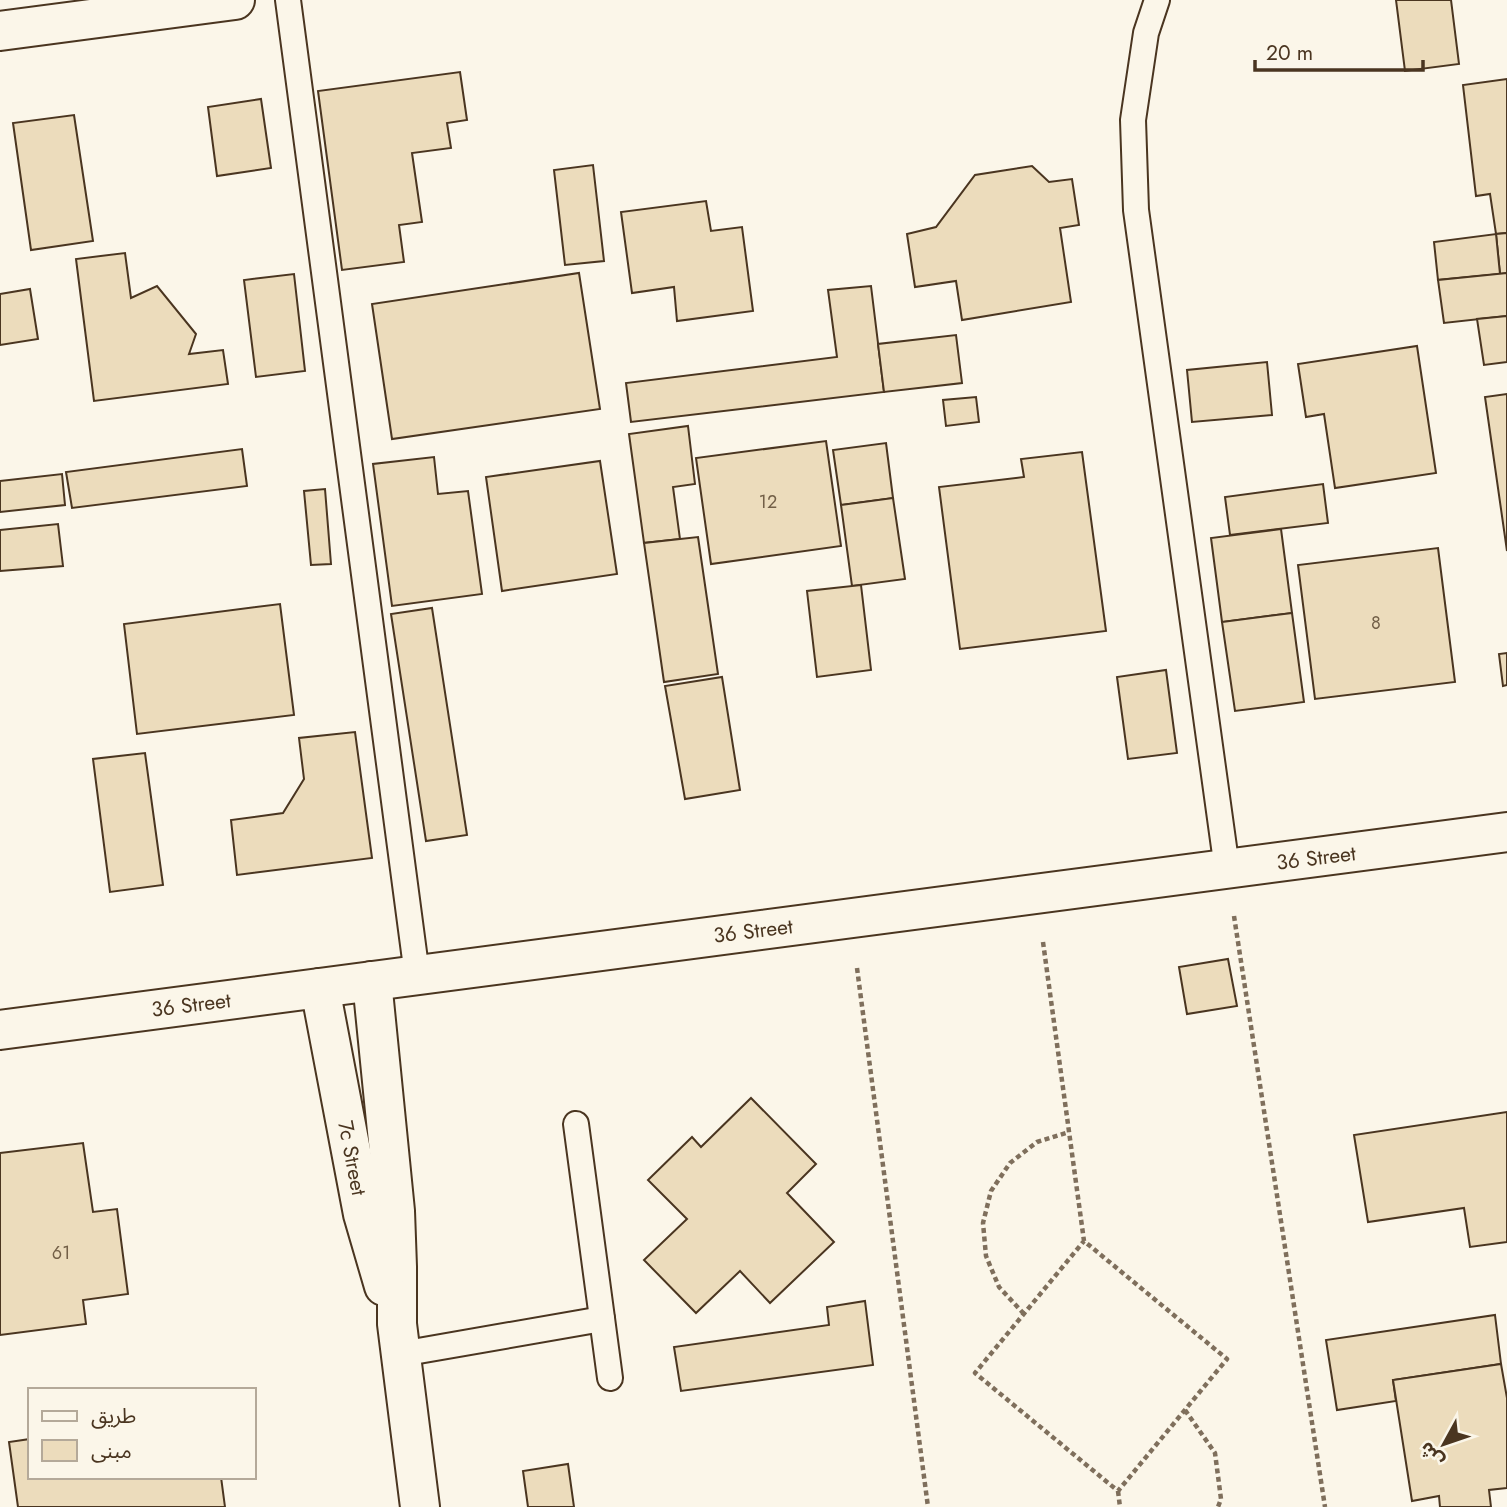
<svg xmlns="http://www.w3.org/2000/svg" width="1507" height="1507" font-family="Jost,'Noto Sans Arabic',sans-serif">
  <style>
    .building { fill: #ecdcbc; stroke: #4a3520; stroke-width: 2 }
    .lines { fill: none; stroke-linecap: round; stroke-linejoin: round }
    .service-casing { stroke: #4a3520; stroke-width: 28 }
    .minor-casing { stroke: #4a3520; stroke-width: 42 }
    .path { stroke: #7f6f5c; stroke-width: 4.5; stroke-dasharray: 5 3.5; stroke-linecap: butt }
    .service { stroke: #fbf6e9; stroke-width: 24 }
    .minor { stroke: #fbf6e9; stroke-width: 38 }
    .labels { text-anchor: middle; stroke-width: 5; stroke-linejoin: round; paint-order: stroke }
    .number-label { font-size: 18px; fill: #725f47 }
    .street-label { font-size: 21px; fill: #4a3520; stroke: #fbf6e9 }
  </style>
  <rect width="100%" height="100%" fill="#fbf6e9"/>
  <g class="building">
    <path d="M1396,0H1451L1459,64L1405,71Z"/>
    <path d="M460,72L467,120L447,123L451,148L412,153L422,222L399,225L404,262L342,270L318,91Z"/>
    <path d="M1507,79V233L1496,234L1490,194L1476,196L1463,85Z"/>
    <path d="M261,99L271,168L217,176L208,107Z"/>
    <path d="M74,115L93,241L31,250L13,123Z"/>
    <path d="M593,165L604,261L565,265L554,170Z"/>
    <path d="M1032,166L1049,182L1072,179L1079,225L1060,228L1071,302L962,320L956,281L915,287L907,234L936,227L975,175Z"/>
    <path d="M706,201L711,231L742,227L753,311L677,321L674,287L632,293L621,212Z"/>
    <path d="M1507,233V273L1500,274L1496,234Z"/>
    <path d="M1496,234L1500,274L1438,280L1434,242Z"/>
    <path d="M125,253L131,298L157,286L196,334L189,354L223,350L228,384L94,401L76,259Z"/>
    <path d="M579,273L600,409L392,439L372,304Z"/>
    <path d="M1507,273V316L1444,323L1438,280Z"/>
    <path d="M294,274L305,371L256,377L244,280Z"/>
    <path d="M871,286L884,392L631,422L626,383L837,357L828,290Z"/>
    <path d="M30,289L38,339L0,345V294Z"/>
    <path d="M1507,316V362L1484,365L1477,319Z"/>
    <path d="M956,335L962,383L884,392L878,344Z"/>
    <path d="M1417,346L1436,473L1335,488L1324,414L1306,417L1298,364Z"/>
    <path d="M1267,362L1272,415L1192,422L1187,370Z"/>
    <path d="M1507,394V551L1485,397Z"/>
    <path d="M976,397L979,422L946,426L943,400Z"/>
    <path d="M688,426L695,484L673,487L680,539L644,543L629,434Z"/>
    <path d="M826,441L841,546L711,564L696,458Z"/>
    <path d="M886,443L893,498L841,505L833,450Z"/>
    <path d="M242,449L247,486L72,508L66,472Z"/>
    <path d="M1082,452L1106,631L960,649L939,487L1024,477L1021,459Z"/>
    <path d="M434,457L438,494L468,491L482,594L392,606L373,464Z"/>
    <path d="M600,461L617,574L502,591L486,477Z"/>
    <path d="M62,474L65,505L0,512V481Z"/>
    <path d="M1323,484L1328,523L1230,535L1225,497Z"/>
    <path d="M325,489L331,564L311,565L304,491Z"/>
    <path d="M893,498L905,579L852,586L841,505Z"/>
    <path d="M58,524L63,566L0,571V530Z"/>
    <path d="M1281,529L1292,613L1222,622L1211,538Z"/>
    <path d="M698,537L718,674L664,682L644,543Z"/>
    <path d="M1438,548L1455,682L1315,699L1298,565Z"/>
    <path d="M861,585L871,670L817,677L807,591Z"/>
    <path d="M280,604L294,715L137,734L124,624Z"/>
    <path d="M432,608L467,835L426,841L391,614Z"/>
    <path d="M1292,613L1304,702L1235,711L1222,622Z"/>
    <path d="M1507,653V685L1503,686L1499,654Z"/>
    <path d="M1166,670L1177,753L1128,759L1117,677Z"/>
    <path d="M722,677L740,790L685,799L665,686Z"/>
    <path d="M355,732L372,858L237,875L231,820L283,813L304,779L299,738Z"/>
    <path d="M145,753L163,885L110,892L93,759Z"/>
    <path d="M1228,959L1237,1006L1187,1014L1179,967Z"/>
    <path d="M751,1098L816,1164L787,1193L834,1242L770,1303L740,1271L696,1313L644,1260L687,1219L648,1180L692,1137L701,1147Z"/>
    <path d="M1507,1112V1242L1470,1247L1464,1208L1368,1222L1354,1135Z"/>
    <path d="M83,1143L93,1212L117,1209L128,1294L83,1300L86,1324L0,1335V1153Z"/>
    <path d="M865,1301L873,1365L681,1391L674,1347L829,1325L827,1307Z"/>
    <path d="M1495,1315L1501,1364L1393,1380L1396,1401L1337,1410L1326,1340Z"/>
    <path d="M1501,1364L1507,1398V1488L1489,1490L1491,1507H1440L1439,1496L1412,1501L1393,1380Z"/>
    <path d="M30,1439V1477H221L225,1507H18L9,1442Z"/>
    <path d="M568,1464L574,1507H528L523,1471Z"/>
  </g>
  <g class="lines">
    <g class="service-casing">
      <g id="service">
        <path d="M288,0L417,975"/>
        <path d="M1157,0L1146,33L1133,120L1136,210L1227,869"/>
        <path d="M576,1124L610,1378"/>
        <path d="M401,1354L602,1319"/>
      </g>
    </g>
    <g class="minor-casing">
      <g id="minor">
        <path d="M0,31L235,0"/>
        <path d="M372,981L395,1211L397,1267V1324L420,1507"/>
        <path d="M320,988L363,1214L384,1286"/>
        <path d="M0,1030L1507,832"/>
      </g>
    </g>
    <g class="path">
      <path d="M1234,916L1325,1507"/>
      <path d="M1043,942L1084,1241L1227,1359L1118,1491L975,1373L1084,1241"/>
      <path d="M857,968L928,1507"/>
      <path d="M1024,1314L999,1287L986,1256L983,1223L991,1191L1010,1163L1037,1142L1069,1132"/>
      <path d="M1185,1410L1215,1453L1221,1499L1218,1507"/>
      <path d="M1118,1491L1120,1507"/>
    </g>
    <use href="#service" class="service"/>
    <use href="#minor" class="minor"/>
  </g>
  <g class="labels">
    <g class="number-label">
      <text x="768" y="508">12</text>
      <text x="1376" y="629">8</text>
      <text x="61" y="1259">61</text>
    </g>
    <g class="street-label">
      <text transform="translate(1316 858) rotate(-7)" y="7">36 Street</text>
      <text transform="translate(753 931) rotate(-7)" y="7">36 Street</text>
      <text transform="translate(191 1005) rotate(-7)" y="7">36 Street</text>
      <text transform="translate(352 1158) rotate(79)" y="7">7c Street</text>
    </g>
  </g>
  <rect x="28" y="1388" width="228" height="91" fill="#fbf6e9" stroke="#b4a999" stroke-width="2"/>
  <rect x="42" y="1411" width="35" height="10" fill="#fbf6e9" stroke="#b4a999" stroke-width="2"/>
  <text x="91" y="1423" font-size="21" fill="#4a3520">طريق</text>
  <rect x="42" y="1440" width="35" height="21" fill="#ecdcbc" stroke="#b4a999" stroke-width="2"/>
  <text x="91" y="1458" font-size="21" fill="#4a3520">مبنى</text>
  <g transform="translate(1444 1444) rotate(230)" stroke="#fbf6e9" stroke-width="5" paint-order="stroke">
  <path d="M0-5L12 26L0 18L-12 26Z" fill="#4a3520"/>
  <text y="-10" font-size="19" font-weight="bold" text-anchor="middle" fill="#4a3520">ش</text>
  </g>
  <path d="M1255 60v10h168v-10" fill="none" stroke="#4a3520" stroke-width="3.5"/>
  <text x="1266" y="60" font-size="21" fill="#4a3520" stroke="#fbf6e9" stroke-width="5" paint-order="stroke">20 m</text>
</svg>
